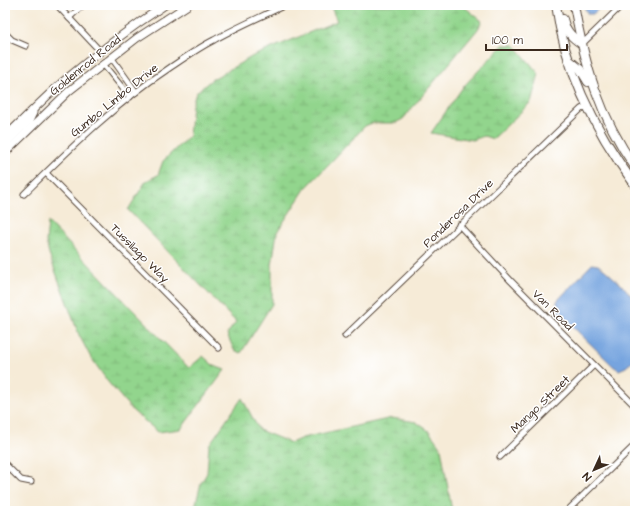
<svg xmlns="http://www.w3.org/2000/svg" width="640" height="516" font-family="'Architects Daughter',sans-serif">
  <style>
    .wetland { fill: url(#wetland-marsh); stroke: #668056 }
    .water { fill: #76a4df; stroke: #58677e }
    .lines { fill: none; stroke-linecap: round; stroke-linejoin: round }
    .street-casing { stroke: #57473a; stroke-width: 7 }
    .secondary-casing { stroke: #57473a; stroke-width: 9 }
    .primary-casing { stroke: #57473a; stroke-width: 10 }
    .street { stroke: #fff; stroke-width: 5 }
    .secondary { stroke: #fff; stroke-width: 7 }
    .primary { stroke: #fff; stroke-width: 8 }
    .labels { text-anchor: middle; stroke-width: 3; stroke-linejoin: round; paint-order: stroke }
    .street-label { font-size: 12px; fill: #3b2a1e; stroke: #fff }
  </style>
  <defs>
    <pattern id="wetland-marsh" width="20" height="14" patternUnits="userSpaceOnUse"><rect width="20" height="14" fill="#92d58d"/><path d="M1 5h8M5 5V1M11 12h8M15 12V8" fill="none" stroke="#7fb779"/></pattern>
  </defs>
  <rect width="100%" height="100%" fill="#fff"/>
  <filter id="ink" filterUnits="userSpaceOnUse"><feTurbulence type="fractalNoise" baseFrequency=".025" numOctaves="2"/><feDisplacementMap in="SourceGraphic" scale="8" xChannelSelector="R" yChannelSelector="G"/><feConvolveMatrix kernelMatrix="1 2 1 2 8 2 1 2 1" color-interpolation-filters="sRGB"/></filter>
  <filter id="wash" filterUnits="userSpaceOnUse"><feTurbulence type="fractalNoise" baseFrequency=".012" numOctaves="4" result="noise"/><feDisplacementMap in="SourceGraphic" scale="16" xChannelSelector="R" yChannelSelector="G"/><feGaussianBlur stdDeviation="0.9" result="paint"/><feColorMatrix in="noise" values="0 0 0 0 0 0 0 0 0 0 0 0 0 0 0 0 0 1.4 0 .05"/><feComposite in="paint" operator="in"/></filter>
  <g filter="url(#wash)">
    <rect width="100%" height="100%" fill="#f6ebd7"/>
    <g class="wetland">
      <path d="M330,5H462L482,21L478,29L403,119L395,123H372L365,126L305,189L277,232L272,265V304L241,353L234,350L227,334L236,322L128,210L146,181L158,175L163,161L189,136L192,105L196,93L211,80L253,56L337,21Z"/>
      <path d="M503,45H514L517,48L539,74L531,102L493,139L484,136L473,140L431,133L463,87Z"/>
      <path d="M48,222L189,368L203,356L214,366L225,370L181,429L158,432L133,411L108,382L90,356L79,335L50,257L46,242Z"/>
      <path d="M242,398L259,430L291,443L302,438L392,418L416,422L429,431L441,448L452,511H194L201,483L207,473L209,445Z"/>
    </g>
    <g class="water">
      <path d="M583,5H603L593,14H588Z"/>
      <path d="M592,264L598,265L605,270L623,286L635,300V359L626,367L619,370L613,366L566,320L557,309V301Z"/>
    </g>
  </g>
  <g filter="url(#ink)">
    <g class="lines">
      <g class="street-casing">
        <g id="street">
          <path d="M57,5L100,51"/>
          <path d="M69,18L83,5"/>
          <path d="M5,33L12,40L26,46"/>
          <path d="M582,44L622,5"/>
          <path d="M111,57L136,92"/>
          <path d="M103,64L130,97"/>
          <path d="M46,173L219,348"/>
          <path d="M24,194C69,150 115,104 168,69C183,59 198,48 214,40C237,27 261,17 285,5"/>
          <path d="M459,225L511,281L635,406"/>
          <path d="M345,336L581,109L587,106"/>
          <path d="M500,457L594,365"/>
          <path d="M5,464L21,480L31,482"/>
          <path d="M5,507L9,511"/>
          <path d="M567,511L635,445"/>
        </g>
      </g>
      <g class="secondary-casing">
        <g id="secondary">
          <path d="M5,137C25,118 44,98 65,80C97,53 130,28 165,5"/>
          <path d="M5,144L29,121L33,113"/>
          <path d="M5,153L69,91L137,38L188,5"/>
        </g>
      </g>
      <g class="primary-casing">
        <g id="primary">
          <path d="M556,5C565,71 596,132 635,185"/>
          <path d="M574,5C585,66 599,115 635,167"/>
          <path d="M563,19C565,31 572,38 582,44"/>
          <path d="M568,59L580,69L588,82"/>
        </g>
      </g>
      <use href="#street" class="street"/>
      <use href="#secondary" class="secondary"/>
      <use href="#primary" class="primary"/>
    </g>
  </g>
  <g class="labels">
    <g class="street-label">
      <text transform="translate(85 65) rotate(-39)" y="4">Goldenrod Road</text>
      <text transform="translate(114 100) rotate(-39)" y="4">Gumbo Limbo Drive</text>
      <text transform="translate(458 213) rotate(-44)" y="4">Ponderosa Drive</text>
      <text transform="translate(140 253) rotate(45)" y="4">Tussilago Way</text>
      <text transform="translate(553 310) rotate(45)" y="4">Van Road</text>
      <text transform="translate(540 404) rotate(-44)" y="4">Mango Street</text>
    </g>
  </g>
  <rect width="640" height="516" fill="none" stroke="#fff" stroke-width="20"/>
  <g transform="translate(594 470) rotate(226)" stroke="#ffffff" stroke-width="3" paint-order="stroke">
  <path d="M0-3L7 15L0 10L-7 15Z" fill="#3b2a1e"/>
  <text y="-6" font-size="11" font-weight="bold" text-anchor="middle" fill="#3b2a1e">N</text>
  </g>
  <path d="M486 44v6h81v-6" fill="none" stroke="#3b2a1e" stroke-width="2"/>
  <text x="492" y="44" font-size="12" fill="#3b2a1e" stroke="#ffffff" stroke-width="3" paint-order="stroke">100 m</text>
</svg>
